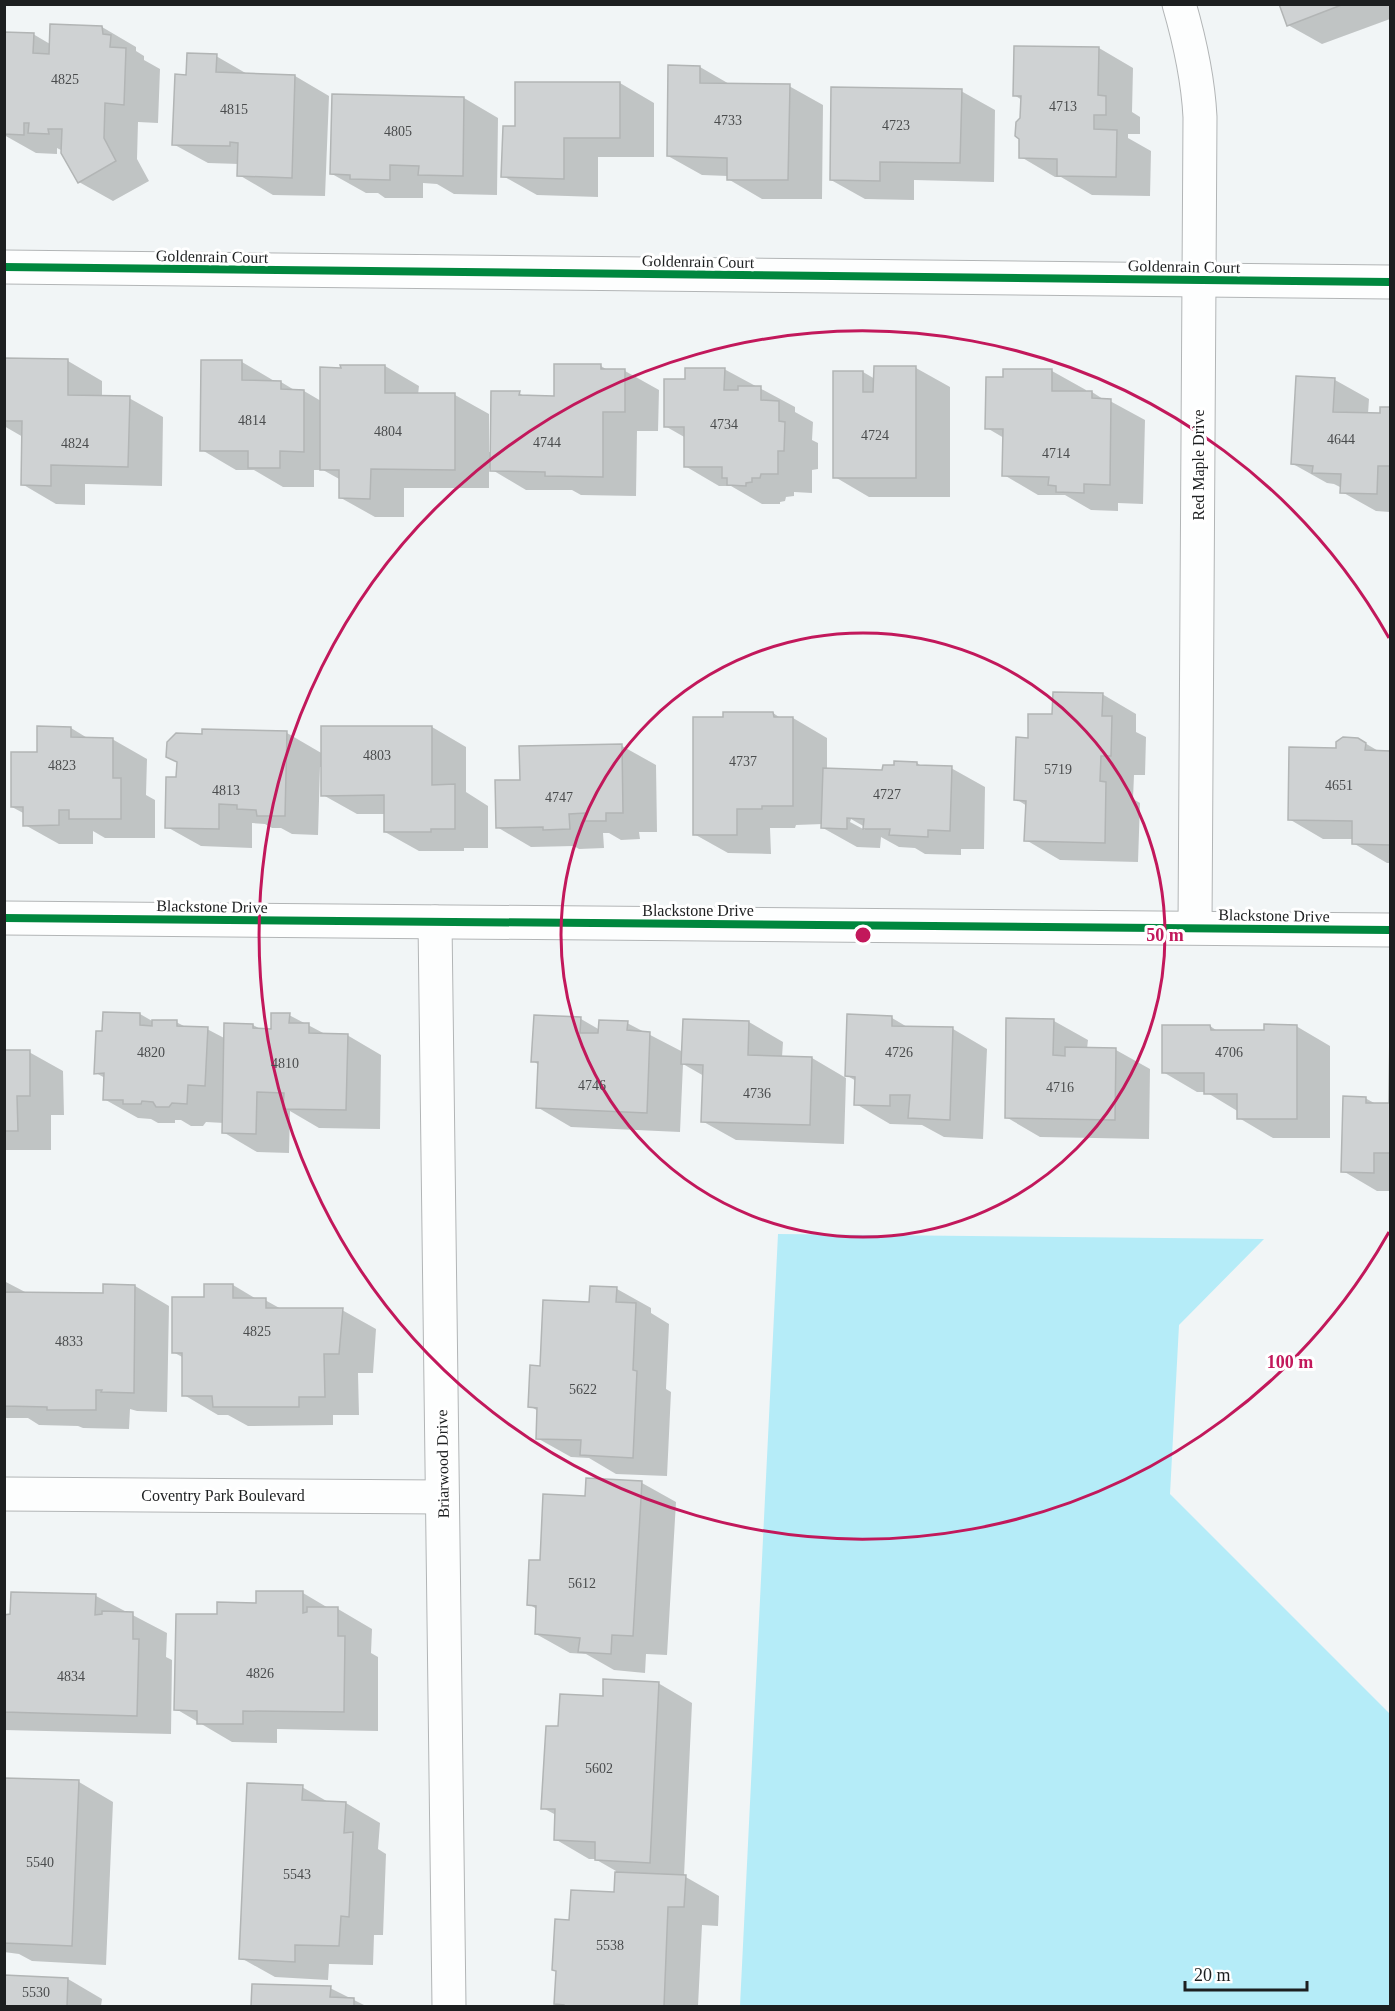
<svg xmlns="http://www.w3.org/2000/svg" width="1395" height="2011" font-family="'Times New Roman',serif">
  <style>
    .green { fill: #b5ecf8 }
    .shadow { fill: #0003; fill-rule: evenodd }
    .building { fill: #cfd2d3; stroke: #b2b5b5; stroke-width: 1.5 }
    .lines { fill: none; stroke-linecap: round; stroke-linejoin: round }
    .minor-casing { stroke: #b2b5b6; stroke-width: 35 }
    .minor { stroke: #fdfefe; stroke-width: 33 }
    .cycleway-casing { stroke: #fff; stroke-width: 11 }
    .cycleway { stroke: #00873e; stroke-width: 8 }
    .ring { fill: none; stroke: #c2185b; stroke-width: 3 }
    .labels { text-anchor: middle; stroke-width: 6; stroke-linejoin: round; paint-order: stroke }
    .number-label { font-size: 14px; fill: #4a4c4d }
    .street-label { font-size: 16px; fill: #1d1f20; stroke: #fff }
    .centre { fill: #c2185b; stroke: #fff; stroke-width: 3 }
    .ring-label { font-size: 18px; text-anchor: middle; font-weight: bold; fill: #c2185b; stroke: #fff; stroke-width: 6; stroke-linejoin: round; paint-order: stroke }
  </style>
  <rect width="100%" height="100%" fill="#f1f5f6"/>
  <path class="green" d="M778,1234L1264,1239L1179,1325L1170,1494L1390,1714V2006H740Z"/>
  <g class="shadow">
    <path d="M1280,4H1390V19L1322,44L1288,25Z"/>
    <path d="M102,27L136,47V51L144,56V60L160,69L158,123L138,122L137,159L149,181L113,201L79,182L63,151L57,148V154L36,153L4,135V62L33,34L50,44Z"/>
    <path d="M1099,48L1133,68L1132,112L1140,117V134H1128V138L1151,151L1150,196L1092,195L1061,177H1055L1021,157L1022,100L1014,95Z"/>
    <path d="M216,56L249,75L295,76L329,96L325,196L273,195L239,175V164L208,163L173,144L187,76Z"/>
    <path d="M700,67L731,85L789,86L823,105L822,199H762L728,179V176L702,175L668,156Z"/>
    <path d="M620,83L654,103V157H598V197L537,195L503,176L517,127Z"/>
    <path d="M961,91L995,110L994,182L914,180V200L865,199L831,180Z"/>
    <path d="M334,95L464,98L498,118L497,195L454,194L437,184L423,183V198H385L378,193H366L332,174Z"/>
    <path d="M4,360L68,361L102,381V397L129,398L163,417L162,486L85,484V505L56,504L22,484L23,437L4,426Z"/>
    <path d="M242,362L276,382H281L296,391H304L321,401L343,369L385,366L419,386L418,395H455L489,414V452H492L519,393L526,397H556L601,366L609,371H625L659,390L658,431H637L636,496L581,495L572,490H526L489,468V488H404V517H375L341,498V480L323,470H314V487H283L254,470H236L202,450Z"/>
    <path d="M916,368L950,387V497H869L835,477V372H863L875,379Z"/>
    <path d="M724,369L795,407V412L813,422L812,440L818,443V469L812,470V493L794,492V496L786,497L785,501L780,502V504H762L731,486H719L685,466L686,438L665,426L686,380Z"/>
    <path d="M1052,371L1086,390V392H1092L1106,401H1110L1145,420L1143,504L1118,503V511L1091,510L1065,495H1038L1004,475V438L987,428L1004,378Z"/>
    <path d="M1335,380L1369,399L1368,414L1381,415L1382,408L1390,409V512L1376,511L1342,492V488L1334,484L1327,483L1293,464Z"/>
    <path d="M1102,694L1136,714V732L1146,737L1145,775H1134L1133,799L1140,803L1138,862L1060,860L1026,840L1027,806L1016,799L1029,740L1054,716Z"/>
    <path d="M773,713L782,719L793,718L827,738V770L884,771L917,763L923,767L951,768L985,787L984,849H961V855L925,854L915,848L899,847L881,837L880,848L857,847L823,828V824L796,825L795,828H770L771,854L728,853L694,834L724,719ZM851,819L865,827V830L850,822Z"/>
    <path d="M432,727L466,747V792L488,806V848H464V851H419L385,832V814H357L323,795V767H320L318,835L292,834L281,828H272L265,824L252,823V848L201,846L167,827L178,778L287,733L323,754Z"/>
    <path d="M71,728L89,739H112L147,759L146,795L155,800V838H105L93,831V844H59L25,825V814L12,807L38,754Z"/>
    <path d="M1358,739L1380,752H1390V863H1387L1353,843V839H1323L1289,819L1338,750Z"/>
    <path d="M622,746L656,765L657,832H639L640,839L621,840L609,833H603L604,848L579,849L574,846L531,847L497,827L521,781Z"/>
    <path d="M105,1013L140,1014L154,1022H176L188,1028L207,1029L226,1039V1024L253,1025L262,1030L272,1031L289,1015L327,1035H347L381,1055L380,1129L319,1128L290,1111L289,1153L257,1152L223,1132L224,1123L206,1122L203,1126H191L181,1120H175V1123H158L151,1119L138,1118L104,1099L105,1078L96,1073L104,1033Z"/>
    <path d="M892,1018L909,1028L953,1029L987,1049L983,1139L944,1137L922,1125L890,1124L856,1104V1081L846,1075Z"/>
    <path d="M581,1019L600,1030L627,1023L683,1052L749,1022L783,1042L782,1057L812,1058L846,1078L844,1144L736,1140L702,1121L704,1076L683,1064L680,1132L571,1127L537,1107L539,1065L533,1061Z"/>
    <path d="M1054,1021L1088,1040L1087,1049L1116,1050L1150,1069L1149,1139L1040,1137L1006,1117Z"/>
    <path d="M1210,1026L1219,1032L1266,1031L1296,1026L1330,1046V1138H1273L1239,1118V1112L1206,1092H1197L1163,1072Z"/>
    <path d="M4,1052H29L63,1071L64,1115H51V1150H4Z"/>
    <path d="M1390,1097V1191H1377L1343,1171L1365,1098L1376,1104H1390Z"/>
    <path d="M4,1281L27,1293L104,1294L135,1286L169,1306L167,1412L137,1411L130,1409L129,1429L83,1428L78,1426L39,1425L28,1418H4Z"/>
    <path d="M233,1285L258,1300H265L283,1310H342L376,1329L373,1373H358L359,1415H333V1425L248,1426L228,1415H218L184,1395V1358L173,1352L205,1298Z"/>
    <path d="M617,1289L651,1308V1313L669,1324L666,1389L671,1392L667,1476L616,1474L589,1458L571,1457L537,1438L538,1411L530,1406L541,1367L590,1303Z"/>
    <path d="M587,1480L642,1483L676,1502L667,1655L646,1654L645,1673L614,1670L586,1654L570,1653L536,1634L538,1610L529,1604L541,1562L586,1498Z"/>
    <path d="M303,1593L330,1609H338L372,1629L371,1653L378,1657V1731L277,1729V1743L232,1742L176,1709L219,1616Z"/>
    <path d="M96,1596L167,1633L166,1657L172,1660L171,1734L4,1730V1613L9,1616Z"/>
    <path d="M658,1683L692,1703L684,1876L719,1896L718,1926L702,1925L698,2006H562L556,2003L570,1922L615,1893L616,1871L595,1859H589L555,1839L556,1815L543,1808L559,1728L604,1698Z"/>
    <path d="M4,1779L79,1782L113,1802L106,1965L32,1961L19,1954L4,1952Z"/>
    <path d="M302,1787L330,1803H346L380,1823L378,1849L386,1854L383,1935H374L373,1965L329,1964L328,1980L275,1977L241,1958Z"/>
    <path d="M4,1976L68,1979L102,1999L101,2006H4Z"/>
    <path d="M253,1986L330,1988L366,2006H253Z"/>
  </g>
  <g class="building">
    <path d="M1279,4H1344L1287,26Z"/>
    <path d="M50,24L102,26L103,34L111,35L110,47L126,48L124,105L105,103L104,138L116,161L78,183L61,153L62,129H48L49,134L28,133L29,123H24V135L4,134V32L34,33L33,53L49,54Z"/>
    <path d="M1014,46L1099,47L1098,95L1106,96V115H1094V129L1117,130L1116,177L1057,176V159L1019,158V139L1015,136L1016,122L1020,118L1021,96H1013Z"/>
    <path d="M187,53L217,54L216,72L295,75L292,178L237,176L238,143L230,142V146L172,145L175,74L186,75Z"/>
    <path d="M668,65L700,66V83L790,84L788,180H727V158L667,156Z"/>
    <path d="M515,82H620V138H564V179L501,177L503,126H515Z"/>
    <path d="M831,87L962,89L960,163L880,162V181L830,180Z"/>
    <path d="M332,94L464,97L463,176L418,175L419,166L390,165V180L350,179V175L330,174Z"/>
    <path d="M4,358L68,359V395L130,396L128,467L51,465V486L21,485L22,421H4Z"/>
    <path d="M201,360H242V380L281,381V389L304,390V452L280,451V468H248V451H200Z"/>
    <path d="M554,364H601V369H625V412H603V477L545,476V472L490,471L491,391H520L519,395L554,396Z"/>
    <path d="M340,365H385V393H455V470L371,469L370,499L339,498V470H320V367L341,368Z"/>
    <path d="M874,366H916V478H833V371H863V392H873Z"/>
    <path d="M685,368H725L724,390H738V386H761V400L779,401V421L785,422L784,451H778V474H761L760,478H752V482L746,483V486L727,485V478H722V467H684V427H664V379H685Z"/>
    <path d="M1003,369H1052V391H1092V398L1111,399L1110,485L1084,484V493L1056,492V486L1048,485L1049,477L1002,476L1003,429H985L986,377H1003Z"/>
    <path d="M1296,376L1335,378L1333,412L1380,413V407H1390V466H1378L1377,494L1340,493L1341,474L1312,473L1313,466L1291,464Z"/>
    <path d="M1053,692L1103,693L1102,716H1112L1111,756H1101L1100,781L1106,782L1105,843L1024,841L1026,801L1014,800L1016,737L1028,738V714H1052Z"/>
    <path d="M723,712H773L774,717H793V806H762V809H737V835H693V717H723Z"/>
    <path d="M37,726L71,727V737L113,738V778H121V819H69V810H59V825L23,826V807H11V752H37Z"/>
    <path d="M321,726H432V785L455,784V829H431V832H384V795L321,796Z"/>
    <path d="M202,729L287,731L285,816H257L256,810L237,809V805L219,804V829L165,828L166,777H176L177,762L166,757L167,742L176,733L202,734Z"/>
    <path d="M1343,737L1358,738L1366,743L1365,750L1390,751V845L1352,844V821L1288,820L1289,747L1336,748V742Z"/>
    <path d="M622,744L623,813H606V821H585V813L569,814L570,829L543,830V827L496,828L495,780H520L519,746Z"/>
    <path d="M894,761L917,762V765L952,766L950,831L928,830V837L889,835L890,829H863L864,819L847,818V829L821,828L823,768L882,770L883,765H894Z"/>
    <path d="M103,1012L140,1013V1025L152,1026V1020H177V1026L208,1027L205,1086L188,1085L187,1104L172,1103L169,1107H156L153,1102L142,1101L141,1104H123V1100H103L104,1073L94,1074L96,1031H102Z"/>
    <path d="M271,1013H290L289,1023H309V1033L348,1034L346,1110L283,1109L284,1093L257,1092L256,1134L222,1133L224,1023L253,1024V1028L271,1029Z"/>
    <path d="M847,1014L892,1016V1026L953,1027L950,1120L908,1118L910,1095H890V1106L854,1105L855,1077L845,1076Z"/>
    <path d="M534,1015L581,1017L580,1033H598L599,1020L628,1021L627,1030L650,1032L647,1113L536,1108L538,1062H531Z"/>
    <path d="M1006,1018L1054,1019L1053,1055L1065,1056V1047L1116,1048L1115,1120L1005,1118Z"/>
    <path d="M683,1019L749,1021L748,1055L812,1057L810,1125L701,1122L703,1065L681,1064Z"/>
    <path d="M1264,1024L1297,1025V1119H1237V1094H1204V1073H1162V1025H1210L1211,1030H1264Z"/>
    <path d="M1390,1027V1153H1374V1173L1341,1172L1343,1096L1366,1097V1103H1389Z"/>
    <path d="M4,1050H30V1096H17L18,1131H4Z"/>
    <path d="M103,1284L135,1285L134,1393L101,1392L102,1390H96V1410H47V1407L4,1406V1292L103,1293Z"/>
    <path d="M204,1284H233V1298H266V1308H343L339,1354H324L325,1397H299V1407H213L212,1396H182V1353H172V1297H204Z"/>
    <path d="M590,1286L617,1287L616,1302L636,1303L633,1370L637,1371L633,1458L580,1455L581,1440L536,1439L537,1408L528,1407L530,1365L540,1366L543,1300L589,1302Z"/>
    <path d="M586,1478L642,1481L633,1636L612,1635L611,1654L578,1652L580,1638L535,1634L536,1606L527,1605L529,1560H540L543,1494L585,1496Z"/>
    <path d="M256,1591H303V1613L307,1612V1607H338V1636H345L344,1712L243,1711V1724H197V1711L174,1710L176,1614H217V1602L256,1603Z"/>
    <path d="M11,1592L96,1594L95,1615L102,1614V1611L133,1612V1639H139L137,1716L4,1712V1615L10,1614Z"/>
    <path d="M603,1679L659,1682L650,1863L595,1860V1842L554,1840L555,1809H541L546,1726H558L560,1694L603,1696Z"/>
    <path d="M4,1778L79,1780L72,1946L4,1943Z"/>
    <path d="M247,1783L303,1785L302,1800L346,1802L344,1833L353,1832L349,1917L341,1916L339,1946L295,1945V1962L239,1959Z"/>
    <path d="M615,1872L686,1875L684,1907H668L664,2006H564V2005L554,2004L556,1971L552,1970L555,1919L569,1920L571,1890L614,1892Z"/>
    <path d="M4,1975L68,1978L67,2006H4Z"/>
    <path d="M252,1984L331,1986L330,1997L354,1998V2006H251Z"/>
  </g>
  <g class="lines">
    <g class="minor-casing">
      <g id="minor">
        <path d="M1179,4C1190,42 1198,78 1200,117L1195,927"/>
        <path d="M4,267L1390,282"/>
        <path d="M4,918L1390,930"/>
        <path d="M435,922L449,2006"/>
        <path d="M4,1494L442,1497"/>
      </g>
    </g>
    <use href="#minor" class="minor"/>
    <g class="cycleway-casing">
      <g id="cycleway">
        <path d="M4,267L1390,282"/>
        <path d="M4,918L1390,930"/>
      </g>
    </g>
    <use href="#cycleway" class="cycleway"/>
  </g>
  <g class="ring">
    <circle cx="863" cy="935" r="302"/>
    <path d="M1389 1232A604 604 0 1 1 1389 638"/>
  </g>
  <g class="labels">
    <g class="number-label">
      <text x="65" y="84">4825</text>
      <text x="1063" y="111">4713</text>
      <text x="234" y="114">4815</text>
      <text x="728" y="125">4733</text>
      <text x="896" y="130">4723</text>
      <text x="398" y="136">4805</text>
      <text x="252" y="425">4814</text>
      <text x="724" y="429">4734</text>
      <text x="388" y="436">4804</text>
      <text x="875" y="440">4724</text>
      <text x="1341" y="444">4644</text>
      <text x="547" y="447">4744</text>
      <text x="75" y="448">4824</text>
      <text x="1056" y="458">4714</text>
      <text x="377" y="760">4803</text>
      <text x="743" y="766">4737</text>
      <text x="62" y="770">4823</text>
      <text x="1058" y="774">5719</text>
      <text x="1339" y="790">4651</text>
      <text x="226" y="795">4813</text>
      <text x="887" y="799">4727</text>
      <text x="559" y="802">4747</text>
      <text x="151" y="1057">4820</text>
      <text x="899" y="1057">4726</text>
      <text x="1229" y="1057">4706</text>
      <text x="285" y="1068">4810</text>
      <text x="592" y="1090">4746</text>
      <text x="1060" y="1092">4716</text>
      <text x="757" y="1098">4736</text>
      <text x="257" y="1336">4825</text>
      <text x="69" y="1346">4833</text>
      <text x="583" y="1394">5622</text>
      <text x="582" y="1588">5612</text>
      <text x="260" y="1678">4826</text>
      <text x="71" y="1681">4834</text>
      <text x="599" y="1773">5602</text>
      <text x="40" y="1867">5540</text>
      <text x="297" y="1879">5543</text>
      <text x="610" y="1950">5538</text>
      <text x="36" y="1997">5530</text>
    </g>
    <g class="street-label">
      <text transform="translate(212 256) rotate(1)" y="6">Goldenrain Court</text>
      <text transform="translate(698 261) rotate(1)" y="6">Goldenrain Court</text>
      <text transform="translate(1184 266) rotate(1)" y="6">Goldenrain Court</text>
      <text transform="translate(1198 465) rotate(-90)" y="6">Red Maple Drive</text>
      <text transform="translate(212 906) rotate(1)" y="6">Blackstone Drive</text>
      <text x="698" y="916">Blackstone Drive</text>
      <text transform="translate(1274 915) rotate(1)" y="6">Blackstone Drive</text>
      <text transform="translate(442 1464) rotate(-91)" y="6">Briarwood Drive</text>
      <text x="223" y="1501">Coventry Park Boulevard</text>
    </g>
  </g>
  <circle cx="863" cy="935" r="9" class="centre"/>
  <g class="ring-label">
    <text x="1165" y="941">50 m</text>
    <text x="1290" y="1368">100 m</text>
  </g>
  <rect width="1395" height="2011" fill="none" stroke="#1d1f20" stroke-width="12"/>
  <path d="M1185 1981v9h122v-9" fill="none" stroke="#1d1f20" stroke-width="3"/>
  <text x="1194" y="1981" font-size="18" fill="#1d1f20" stroke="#ffffff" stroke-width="4.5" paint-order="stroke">20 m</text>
</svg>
